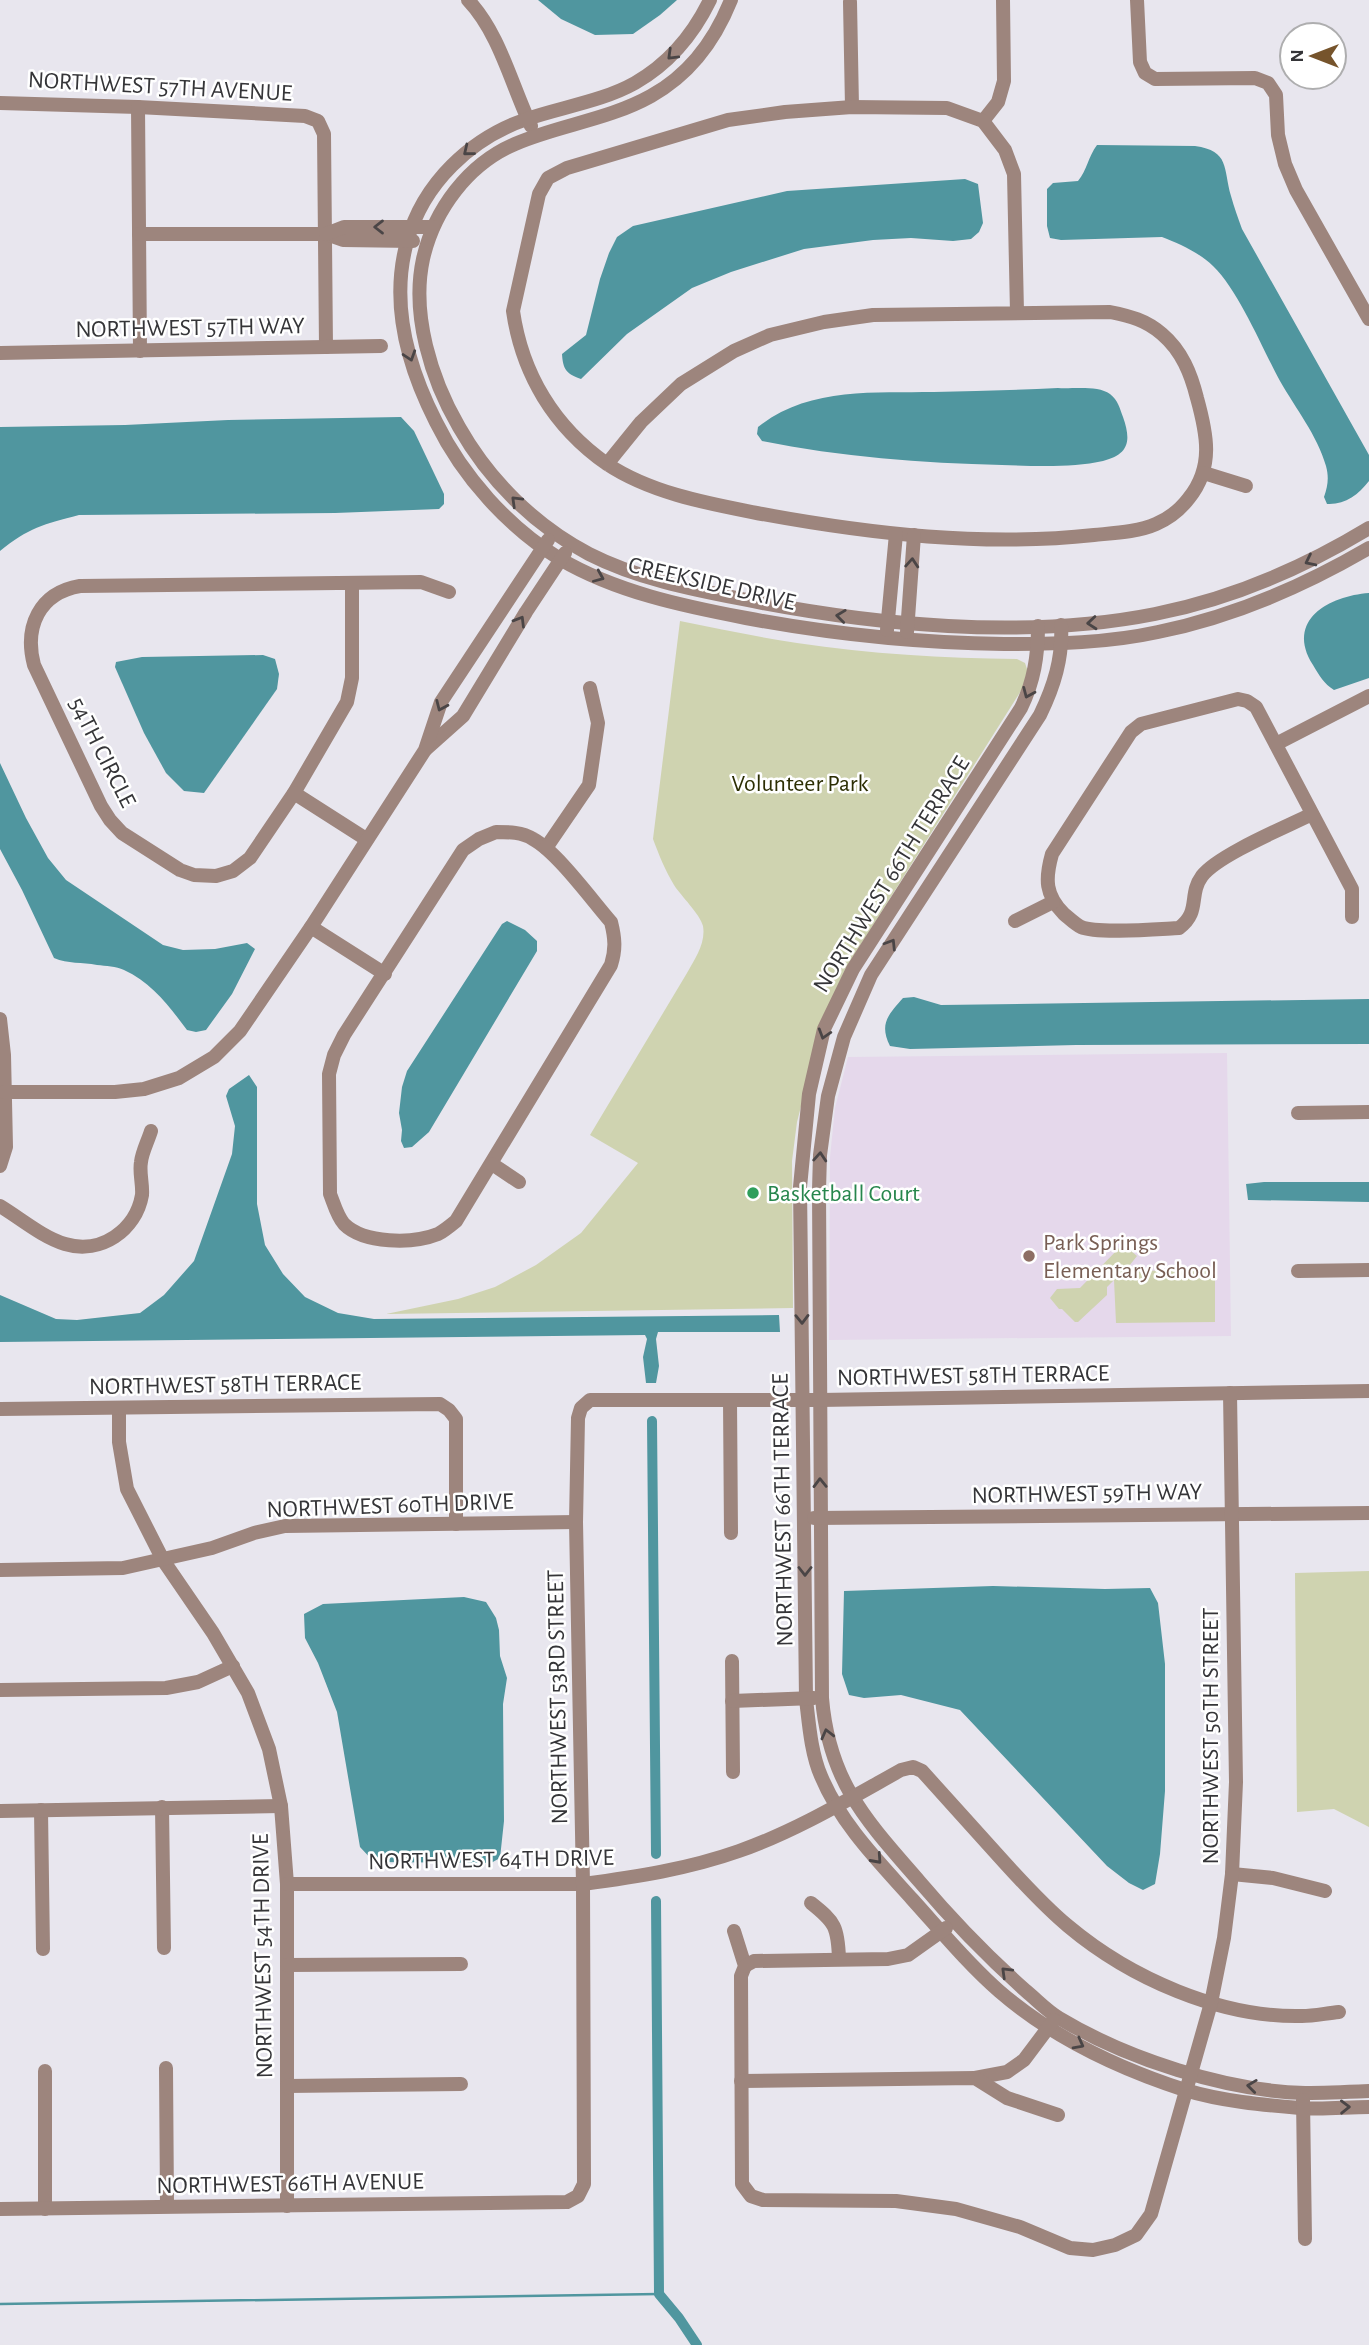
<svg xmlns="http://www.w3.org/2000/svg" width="1369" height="2345" font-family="'Alegreya Sans',sans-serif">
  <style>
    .education { fill: #e5d8eb }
    .green { fill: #cfd3b0 }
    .water { fill: #50969f }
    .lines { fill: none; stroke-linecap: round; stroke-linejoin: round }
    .stream { stroke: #50969f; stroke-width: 2.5 }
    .canal { stroke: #50969f; stroke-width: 10 }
    .minor { stroke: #9d857d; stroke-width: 14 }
    .oneway { stroke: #4a4546 }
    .leisure-dot { fill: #2e9e5b; stroke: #fff; stroke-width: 2.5 }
    .education-dot { fill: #8d6e63; stroke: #fff; stroke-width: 2.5 }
    .labels { text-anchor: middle; stroke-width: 5; stroke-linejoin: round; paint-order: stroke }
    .street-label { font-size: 24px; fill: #353538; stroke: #fff }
    .park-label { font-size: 24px; fill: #2c2e03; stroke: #fff }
    .leisure-label { font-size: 24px; fill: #27864d; stroke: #fff; text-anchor: start }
    .education-label { font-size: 24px; fill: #785e54; stroke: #fff; text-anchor: start }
  </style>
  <rect width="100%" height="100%" fill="#e8e6ee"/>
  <path class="education" d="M1227,1053L1231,1336L829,1340L830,1157L835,1108L848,1057Z"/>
  <g class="green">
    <path d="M680,621C719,629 758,637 797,643C870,654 943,658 1017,659L1025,663L1028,672L1024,686L846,968L824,1016L797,1122L792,1161L793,1308L386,1314L458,1299L495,1287L536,1265L581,1233L638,1163L590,1135L687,973C695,959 706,943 703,926C700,914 681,896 674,885C665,870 659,855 653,839Z"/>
    <path d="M1123,1244L1137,1256L1125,1271L1215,1270V1322L1116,1323L1114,1280L1107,1287V1295L1078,1322H1075L1062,1309H1059L1050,1298L1057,1289L1080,1288Z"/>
    <path d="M1369,1571V1827L1334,1809L1297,1812L1295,1573Z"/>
  </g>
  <g class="water">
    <path d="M538,0H677L660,15L633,34L595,35L561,19Z"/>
    <path d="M1097,145L1195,146C1230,151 1223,168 1231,196C1234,207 1238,218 1242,229L1369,455V481C1358,495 1345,505 1327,504L1324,497C1328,486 1329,477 1326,466C1317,435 1296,409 1280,381C1262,348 1239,291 1213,266C1200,253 1178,243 1162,237L1061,240L1050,238L1047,226V189L1053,183L1078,181C1087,170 1088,157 1097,145Z"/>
    <path d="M965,179L978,184L983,223L979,232L971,239L953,241L911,238L873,240L804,249L731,272L692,288L627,334L581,379C566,374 563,369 562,354L586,335L600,279L609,253L617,237L633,226L787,191Z"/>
    <path d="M1058,388C1073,389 1098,385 1110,394C1118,400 1120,409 1123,417C1131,440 1130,454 1103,461C1073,468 1033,466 1002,465C922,463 840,457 762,441L757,434L758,427C808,387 874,393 934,392C975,391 1016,390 1058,388Z"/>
    <path d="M401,417L414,431L444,494V504L439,509L335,513L79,515C44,524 28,528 0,551V427L125,425L228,420Z"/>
    <path d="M1369,593V678L1334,690C1324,684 1319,675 1313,665C1285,620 1329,596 1369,593Z"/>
    <path d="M263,655L275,659L279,674L277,689L204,793L184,791L166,773L144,733L115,667L116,662L142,657Z"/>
    <path d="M0,763L26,818L48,858L66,880L163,945L183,950L215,949L247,943L255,949L232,994L206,1030L196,1032L187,1030C169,1006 152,983 124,970C116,966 106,966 97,965C82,962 68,964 54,958L22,890L0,849Z"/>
    <path d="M507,921L525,930L537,941V951L429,1132L412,1147L404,1148L401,1141L402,1130L399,1113L402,1087L407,1071L502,924Z"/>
    <path d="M914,997L941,1005L1369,999V1044L1076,1045L910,1049L890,1046C879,1024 888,1015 903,998Z"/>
    <path d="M249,1075L257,1087V1204L265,1245L283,1274L305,1297L338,1313L374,1319L779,1315L780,1332H658L656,1339L659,1366L656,1383H646L643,1357L647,1339L645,1335L0,1342V1295L56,1319L77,1320L140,1313L164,1295L194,1261L232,1154L235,1126L226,1096L229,1089Z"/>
    <path d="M1264,1182H1369V1202L1248,1200L1246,1184Z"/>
    <path d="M993,1586L1105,1589L1150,1588L1158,1603L1165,1664V1791L1160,1854L1155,1884L1143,1890L1129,1883L1107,1866L960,1710L901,1695L864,1698L849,1695L842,1674L844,1591Z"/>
    <path d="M464,1597L486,1602L496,1618L499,1630L500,1656L507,1678L503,1704L504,1821L500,1858L491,1863L374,1862L360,1847L337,1712L318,1663L305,1638L304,1614L323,1604Z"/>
  </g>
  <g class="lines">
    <path class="stream" d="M0,2304L659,2294"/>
    <g class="canal">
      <path d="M652,1421L656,1854"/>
      <path d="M656,1901L659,2294L679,2318L697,2345"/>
    </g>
    <g class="minor">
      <path d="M468,0C500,34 511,84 531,126"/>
      <path d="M710,0C693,35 670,63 635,83C603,101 562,107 527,119C471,138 423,183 407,242C390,303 408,367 436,422C463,477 508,527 560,559C616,592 683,606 746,618C831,634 917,643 1004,644C1056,644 1108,643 1158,632C1232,617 1304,586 1369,548"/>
      <path d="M731,0C715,40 689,75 651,96C608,120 559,125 515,144C468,164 434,210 423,259C411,314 431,379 459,427C489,480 534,525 589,554C636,578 690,589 742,599C872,625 1024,640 1155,614C1231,599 1303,568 1369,528"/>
      <path d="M1137,0L1140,62L1145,73L1155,79L1255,78L1268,83L1276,95L1278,135L1285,164L1296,190L1369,319"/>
      <path d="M850,2L852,107"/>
      <path d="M0,103L138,107L305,116L318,121L324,134L326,347"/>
      <path d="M138,107L140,351"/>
      <path d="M983,121L998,102L1004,81L1003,0"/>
      <path d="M139,234H326L343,240L413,241"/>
      <path d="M326,234L344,227H433"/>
      <path d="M0,353L381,346"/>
      <path d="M607,464L641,422L681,384L734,351L770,335L824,322L873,315L1110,312C1130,316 1146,320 1162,334C1182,351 1191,374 1197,398C1207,434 1214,467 1189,498C1180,510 1170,518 1156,524C1138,532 1114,533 1094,535C984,547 871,534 762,514C711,504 652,494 607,464C554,427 522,374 513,311L539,194L548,178L567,168L728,120L785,112L852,107L947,108L983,121L1005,150L1014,174L1017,312"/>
      <path d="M1204,473L1246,486"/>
      <path d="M352,583V678L347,702L294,793L250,858L233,871L216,876L194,875L180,870L122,833L110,820L101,806L34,665C24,627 39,593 80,586L421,582L449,592"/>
      <path d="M1061,625C1063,658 1054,686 1040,715L871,975L844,1037L828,1096L820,1155L819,1190L822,1698C829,1782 866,1820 919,1881C952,1920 988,1957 1026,1991C1037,2000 1047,2011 1059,2018C1127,2059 1226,2091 1305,2093C1327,2093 1348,2092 1369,2091"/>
      <path d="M1038,626C1038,656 1034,681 1021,708L853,969L824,1029L809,1094L800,1187L806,1699C809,1724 811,1753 821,1776C841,1824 878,1861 912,1899C940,1930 968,1964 999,1991C1052,2037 1120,2069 1185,2090C1221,2101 1263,2105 1300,2108C1323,2110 1346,2107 1369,2107"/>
      <path d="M887,630L896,534"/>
      <path d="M907,632L914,535"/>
      <path d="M1276,744L1369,696"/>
      <path d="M426,749L463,716L526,612L565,553"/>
      <path d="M294,793L366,839"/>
      <path d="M1312,814C1286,827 1218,855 1202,876C1188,895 1201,912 1179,928C1158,929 1097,934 1081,927C1075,924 1069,918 1064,914C1045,895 1045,879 1052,854L1131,732L1141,724L1238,699L1247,701L1256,707L1352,889V917"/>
      <path d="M496,832C509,832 522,832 533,839C557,852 591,899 611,922C615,938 616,949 611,965L456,1221C450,1226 444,1231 438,1234C413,1244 364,1244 344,1224C337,1216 334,1204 330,1194L329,1074L334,1055L344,1035L463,850L479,839Z"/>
      <path d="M546,848L589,785L598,723L590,688"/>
      <path d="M1015,921L1053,902"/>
      <path d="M311,927L385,974"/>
      <path d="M0,1019L4,1055L6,1147L0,1166"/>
      <path d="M4,1092H115L144,1089L179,1078L214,1057L240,1031L311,927L425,750L441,702L548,540"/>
      <path d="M1298,1113L1369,1112"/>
      <path d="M492,1164L519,1182"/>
      <path d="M0,1206C20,1218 42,1237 65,1244C101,1255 136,1230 142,1195C143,1184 139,1173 141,1162C142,1152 148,1141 151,1131"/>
      <path d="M1298,1271L1369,1270"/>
      <path d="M730,1400L731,1533"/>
      <path d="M119,1408V1442L127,1489L163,1560L213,1633L248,1693L269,1749L281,1806L287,1884V2206"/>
      <path d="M0,1409L440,1404L449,1410L456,1419V1524"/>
      <path d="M814,1518L1369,1513"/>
      <path d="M0,1570L123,1568L212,1548L254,1533L285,1526L576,1522"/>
      <path d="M732,1661L733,1772"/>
      <path d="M0,1690L166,1688L198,1682L233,1666"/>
      <path d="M732,1701L814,1698"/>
      <path d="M162,1807L164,1948"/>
      <path d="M41,1810L43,1949"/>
      <path d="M0,1811L281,1806"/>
      <path d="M1232,1874L1273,1878L1325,1891"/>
      <path d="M287,1884H583C636,1877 688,1869 739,1851C796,1831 849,1799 901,1770L913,1767L922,1771C949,1801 977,1832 1004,1862C1024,1884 1045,1907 1068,1926C1130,1978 1220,2018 1302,2016C1314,2016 1327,2013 1339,2012"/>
      <path d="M811,1903C835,1922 838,1927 839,1959"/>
      <path d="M734,1931L745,1966L741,1976L742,2184L751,2196L763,2200L896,2201L956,2209L1020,2227L1070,2248L1093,2250L1115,2245L1136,2235L1151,2214L1211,2003L1224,1938L1232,1874L1236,1782L1230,1393"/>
      <path d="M287,1965L461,1964"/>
      <path d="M745,1966L754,1961L888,1959L908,1955L946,1928"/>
      <path d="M166,2068L167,2206"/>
      <path d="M45,2071V2209"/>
      <path d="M975,2078L1007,2072L1024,2060L1054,2020"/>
      <path d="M741,2081L975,2078L1007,2098L1058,2115"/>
      <path d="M287,2086L461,2084"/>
      <path d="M1303,2100L1305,2239"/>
      <path d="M0,2209L567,2202L578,2196L584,2184L583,1884L576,1522L578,1418L581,1408L590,1400H820L1369,1391"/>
    </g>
  </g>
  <defs><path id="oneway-chevron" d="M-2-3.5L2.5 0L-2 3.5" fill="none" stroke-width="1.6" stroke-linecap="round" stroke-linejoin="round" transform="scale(1.75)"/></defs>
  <g class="oneway">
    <use href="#oneway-chevron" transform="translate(672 55) rotate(136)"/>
    <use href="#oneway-chevron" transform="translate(468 151) rotate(141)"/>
    <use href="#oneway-chevron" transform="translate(379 227) rotate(180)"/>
    <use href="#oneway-chevron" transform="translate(410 356) rotate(72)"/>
    <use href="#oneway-chevron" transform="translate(516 501) rotate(-136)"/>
    <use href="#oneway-chevron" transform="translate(1310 561) rotate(154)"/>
    <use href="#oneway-chevron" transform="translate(912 563) rotate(-86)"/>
    <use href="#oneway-chevron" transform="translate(599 577) rotate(23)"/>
    <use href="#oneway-chevron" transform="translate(841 616) rotate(-173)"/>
    <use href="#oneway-chevron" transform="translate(520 621) rotate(-59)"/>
    <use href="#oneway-chevron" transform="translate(1092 623) rotate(175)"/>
    <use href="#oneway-chevron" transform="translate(1028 693) rotate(113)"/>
    <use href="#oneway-chevron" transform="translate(441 706) rotate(114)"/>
    <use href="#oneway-chevron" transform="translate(891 944) rotate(-58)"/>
    <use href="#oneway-chevron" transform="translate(824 1034) rotate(107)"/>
    <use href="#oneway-chevron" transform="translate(820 1157) rotate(-86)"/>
    <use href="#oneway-chevron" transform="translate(802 1319) rotate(89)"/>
    <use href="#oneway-chevron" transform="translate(820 1483) rotate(-91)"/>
    <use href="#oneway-chevron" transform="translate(805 1571) rotate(90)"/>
    <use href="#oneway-chevron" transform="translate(827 1734) rotate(-104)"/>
    <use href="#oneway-chevron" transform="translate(877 1859) rotate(48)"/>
    <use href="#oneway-chevron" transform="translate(1006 1972) rotate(-136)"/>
    <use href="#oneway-chevron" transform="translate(1079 2044) rotate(28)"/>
    <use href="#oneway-chevron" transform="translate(1252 2086) rotate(-173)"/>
    <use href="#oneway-chevron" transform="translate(1345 2107) rotate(-1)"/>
  </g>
  <circle class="leisure-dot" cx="753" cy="1193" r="7"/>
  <circle class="education-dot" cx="1029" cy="1256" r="7"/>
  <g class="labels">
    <g class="street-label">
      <text transform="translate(160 86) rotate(3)" y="8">NORTHWEST 57TH AVENUE</text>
      <text transform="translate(190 327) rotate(-1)" y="8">NORTHWEST 57TH WAY</text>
      <text transform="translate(712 583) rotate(13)" y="8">CREEKSIDE DRIVE</text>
      <text transform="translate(103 752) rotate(63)" y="8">54TH CIRCLE</text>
      <text transform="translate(891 874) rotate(-58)" y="8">NORTHWEST 66TH TERRACE</text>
      <text transform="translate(973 1375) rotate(-1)" y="8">NORTHWEST 58TH TERRACE</text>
      <text transform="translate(225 1384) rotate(-1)" y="8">NORTHWEST 58TH TERRACE</text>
      <text transform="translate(1087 1493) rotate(-1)" y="8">NORTHWEST 59TH WAY</text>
      <text transform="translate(390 1505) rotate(-2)" y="8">NORTHWEST 60TH DRIVE</text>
      <text transform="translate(782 1510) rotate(-91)" y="8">NORTHWEST 66TH TERRACE</text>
      <text transform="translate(557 1697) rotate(-91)" y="8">NORTHWEST 53RD STREET</text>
      <text transform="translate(1210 1736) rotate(-90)" y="8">NORTHWEST 50TH STREET</text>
      <text transform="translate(491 1859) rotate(-1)" y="8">NORTHWEST 64TH DRIVE</text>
      <text transform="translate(262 1956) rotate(-91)" y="8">NORTHWEST 54TH DRIVE</text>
      <text transform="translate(290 2183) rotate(-1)" y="8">NORTHWEST 66TH AVENUE</text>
    </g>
    <g class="park-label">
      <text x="800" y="791">Volunteer Park</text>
    </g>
    <g class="leisure-label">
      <text x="767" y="1201">Basketball Court</text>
    </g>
    <g class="education-label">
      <text x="1043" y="1250">Park Springs<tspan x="1043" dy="28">Elementary School</tspan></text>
    </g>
  </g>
  <g transform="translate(1313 56) rotate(270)"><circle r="33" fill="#ffffff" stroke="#aeaeaf" stroke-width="2"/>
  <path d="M0-5L12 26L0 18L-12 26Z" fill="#76542c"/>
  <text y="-10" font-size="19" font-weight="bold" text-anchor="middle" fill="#353538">N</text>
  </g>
</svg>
